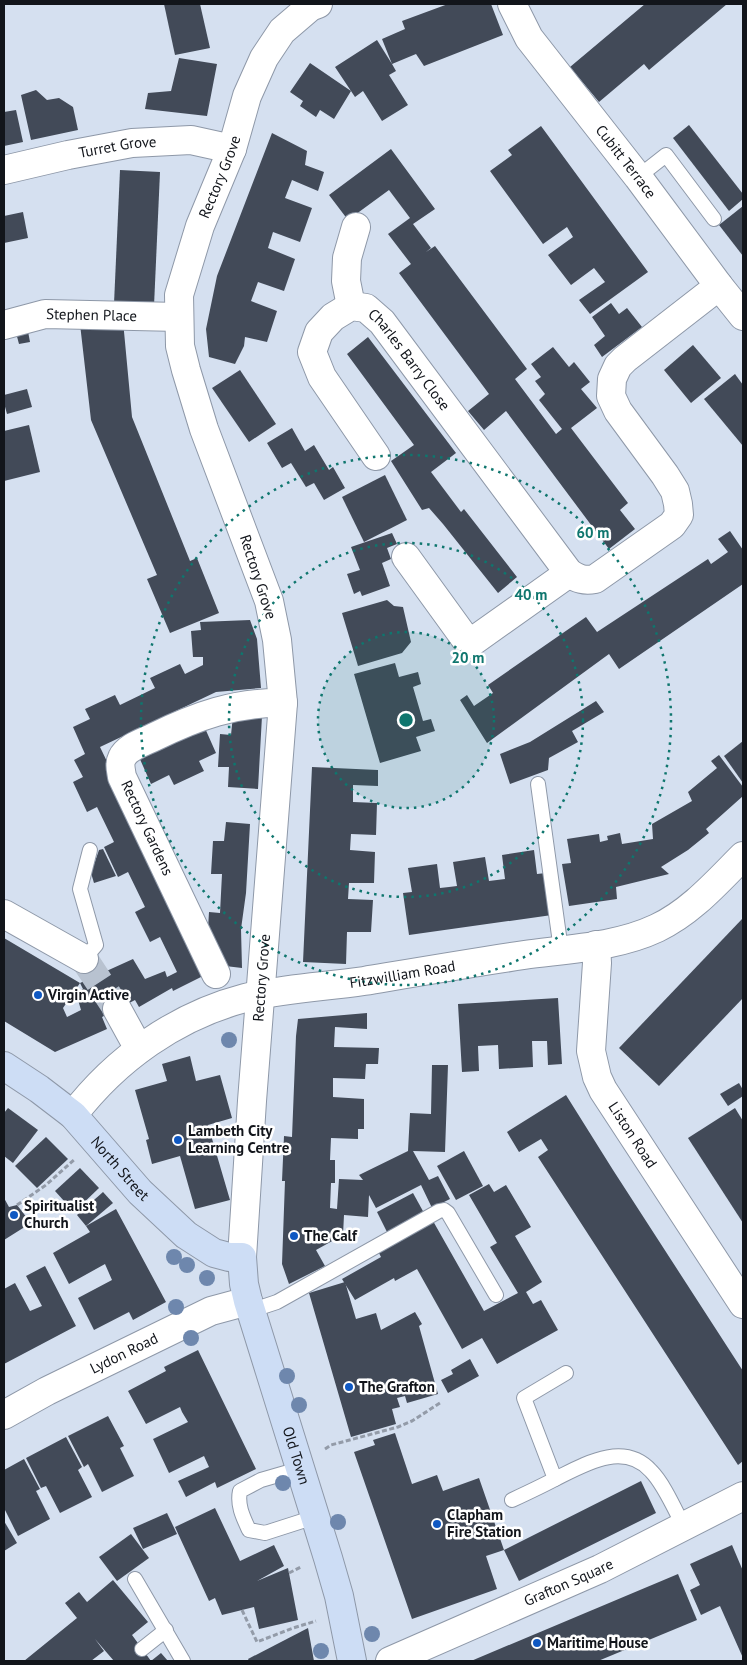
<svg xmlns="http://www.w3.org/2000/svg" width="747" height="1665" font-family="'PT Sans',sans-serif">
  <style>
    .building { fill: #424a58 }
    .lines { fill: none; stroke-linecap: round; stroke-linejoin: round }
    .street-tunnel { stroke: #b8c2d0; stroke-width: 28; stroke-dasharray: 28 14; stroke-linecap: butt }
    .lane-casing { stroke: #8e98a8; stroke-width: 16 }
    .street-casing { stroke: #8e98a8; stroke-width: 30 }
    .secondary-casing { stroke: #8e98a8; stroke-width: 30 }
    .path { stroke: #939ba8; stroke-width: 3; stroke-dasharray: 5 2.5; stroke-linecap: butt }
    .lane { stroke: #fff; stroke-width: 14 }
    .street { stroke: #fff; stroke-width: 28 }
    .secondary { stroke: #cdddf5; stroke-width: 28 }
    .tree { fill: #6e87ad }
    .ring { fill: none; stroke: #0f766e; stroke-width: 2.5; stroke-dasharray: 2.5 5 }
    .poi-dot { fill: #0f58c2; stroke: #fff; stroke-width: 2 }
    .labels { text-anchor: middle; stroke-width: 5; stroke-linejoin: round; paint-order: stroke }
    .street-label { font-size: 15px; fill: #12151b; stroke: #fff }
    .poi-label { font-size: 15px; font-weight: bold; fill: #12151b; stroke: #fff; text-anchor: start }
    .centre { fill: #0f766e; stroke: #fff; stroke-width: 2.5 }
    .ring-label { font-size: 15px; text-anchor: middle; font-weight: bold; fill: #0f766e; stroke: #fff; stroke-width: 5; stroke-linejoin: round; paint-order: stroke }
  </style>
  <rect width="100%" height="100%" fill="#d5e0f0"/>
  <g class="building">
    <path d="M164,4H200L210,48L175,55Z"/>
    <path d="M448,4H491L503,35L424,66L416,54L392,64L396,71L389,75L408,105L382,121L363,91L355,97L351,91L334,119L320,110L316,117L300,106L303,101L290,92L310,63L351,91L335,67L377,40L392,64L382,39L405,29L402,21Z"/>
    <path d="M645,4H727L649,70L644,64L599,102L570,67Z"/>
    <path d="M179,58L217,64L207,116L145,109L148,93L171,91Z"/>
    <path d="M36,90L47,100L59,98L73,107L78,130L31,140L21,95Z"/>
    <path d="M16,110L23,142L4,146V112Z"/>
    <path d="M689,125L743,194V199L729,211L673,138Z"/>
    <path d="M541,126L648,272L590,314L579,300L605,282L594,268L571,285L548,255L573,237L567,227L543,244L490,171L512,155L508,150Z"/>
    <path d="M272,133L307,151L305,165L324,172L318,191L292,180L285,198L312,208L300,242L273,232L268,248L295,259L284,291L258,282L251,301L277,311L267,342L245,337L244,346L235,364L209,357L206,329L217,276Z"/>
    <path d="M391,149L435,209L413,224L431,248L426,252L435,246L527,369L515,379L556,434L562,429L539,400L545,394L535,381L541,377L531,364L553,347L569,367L574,362L590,382L581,389L597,408L571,428L628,503L620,510L635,529L609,549L506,411L484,430L468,411L489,394L399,273L411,264L388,234L410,218L389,190L348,220L329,195Z"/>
    <path d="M120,170L160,172L154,306L114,304Z"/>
    <path d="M743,206V256L719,225Z"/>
    <path d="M23,212L28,238L4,243V216Z"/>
    <path d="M611,303L619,314L627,308L642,327L602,357L594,345L605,336L592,317Z"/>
    <path d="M123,321L132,417L190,561L197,558L219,613L170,633L147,579L157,575L91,420L80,324Z"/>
    <path d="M27,326L30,342L19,344L15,329Z"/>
    <path d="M368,337L456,453L431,472L461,512L464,509L517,577L498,593L443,524L429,508L422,510L391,461L414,445L347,354Z"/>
    <path d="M693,345L721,378L691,403L664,370Z"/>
    <path d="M240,370L276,424L249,442L212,388Z"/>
    <path d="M735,374L743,385V446L704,399Z"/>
    <path d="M27,389L32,407L7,414L4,403V395Z"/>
    <path d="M29,425L40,472L4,481V431Z"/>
    <path d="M292,428L305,451L314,445L329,470L333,467L345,488L324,500L314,483L306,487L291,463L282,468L267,443Z"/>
    <path d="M385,475L407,520L364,542L342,497Z"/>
    <path d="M730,531L743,550V584L619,669L609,654L487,743L460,700L467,695L474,706L493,693L488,685L586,617L597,632L708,559L711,564L728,552L718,539Z"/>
    <path d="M392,533L397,544L387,548L391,559L382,563L390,586L362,596L360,591L354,594L347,574L360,570L351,547Z"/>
    <path d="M387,600L394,606L403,607L411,642L402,653L358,666L342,613Z"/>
    <path d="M250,620L257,639L261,688L216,692L100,747L209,973L173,991L172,988L139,1007L135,1000L102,1017L107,1029L55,1052L4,1021V938L80,983L63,1008L67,1017L81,1010L76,993L83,989L80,983L133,959L145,979L165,971L167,977L177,972L160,937L150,942L135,912L145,907L128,872L118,877L104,847L114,842L97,807L87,812L73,782L83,777L74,760L85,754L73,727L90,719L85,709L115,695L120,705L155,688L150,678L180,664L185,674L203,665V657H193L191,631L201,630L200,622Z"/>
    <path d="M395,663L399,677L418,672L421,684L413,687L423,721L431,719L435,731L416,737L421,751L380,763L354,674Z"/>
    <path d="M596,701L604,712L572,731L578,742L549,758L548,770L510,784L500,754L530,742Z"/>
    <path d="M233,715L262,716L258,789L228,787L229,767H218L220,734L231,735Z"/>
    <path d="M204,726L216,753L199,761L204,771L174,785L169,775L151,784L139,757Z"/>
    <path d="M743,741V783L724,756Z"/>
    <path d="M719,755L743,787V796L706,829L709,833L688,850L661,867L669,874L616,887L617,899L569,906L562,864L571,863L567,839L599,834L600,842L608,840L607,836L620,833L622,844L653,839L652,824L692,801L688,792L717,768L711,761Z"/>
    <path d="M312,767L378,770V786L353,785V802L377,803L376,835L351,834L350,850L375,852L374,883H349L348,899L373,900L371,932H347L346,964L303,962Z"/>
    <path d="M226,822L250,824L246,893L241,929L242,968L217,965L218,945H207L209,912L220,913L222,874H211L213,841H224Z"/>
    <path d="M103,849L116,876L94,883L91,873L99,850Z"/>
    <path d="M534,850L537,874L546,873L552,915L409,935L403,893L412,892L408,868L437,864L440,888L449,887L457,886L453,862L485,857L489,881L505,879L502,855Z"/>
    <path d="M743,918V998L659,1086L619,1048Z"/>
    <path d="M558,998L562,1064L548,1065L547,1041H532L533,1067L499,1069L498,1045L478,1046L479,1071L462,1072L458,1004Z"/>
    <path d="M367,1013V1029L335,1027L334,1047L379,1048L378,1064H366L365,1079L333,1078V1097L364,1099V1129H358V1139L331,1138L330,1160H335V1183H331L330,1208L337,1209L339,1179L363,1180L359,1175L408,1151L410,1113L431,1114L432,1065H448L445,1152L413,1151L429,1180L438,1176L450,1199L432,1208L421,1185L376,1208L369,1195L368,1217L344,1215L343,1235L316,1250L325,1266L289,1284L282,1264L285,1181H282L284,1136L292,1137L296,1036L298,1019Z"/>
    <path d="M190,1056L196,1081L220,1075L232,1118L208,1125L230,1200L195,1209L180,1156L152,1164L146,1140L149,1139L135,1090L167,1081L162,1064Z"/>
    <path d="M739,1083L743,1090V1096L728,1106L720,1094Z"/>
    <path d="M566,1095L613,1170L743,1371V1461L738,1465L538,1157L548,1150L541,1139L519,1152L507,1132Z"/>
    <path d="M8,1108L38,1130L13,1163L4,1156V1113Z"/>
    <path d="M735,1108L743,1121V1223L688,1138Z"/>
    <path d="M46,1137L68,1159L37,1188L15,1166Z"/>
    <path d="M464,1151L483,1186L456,1200L437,1166Z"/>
    <path d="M80,1168L99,1188L74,1212L55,1191Z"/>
    <path d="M489,1184L494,1192L506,1185L531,1227L515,1236L542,1282L526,1292L533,1304L541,1300L558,1330L497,1364L482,1338L462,1349L417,1269L395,1281L394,1278L355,1300L342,1279L381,1257L378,1251L433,1221L484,1311L518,1293L490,1247L497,1243L469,1195Z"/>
    <path d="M103,1192L113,1203L86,1226L77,1215Z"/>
    <path d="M413,1193L424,1213L387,1232L377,1212Z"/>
    <path d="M4,1198L9,1207L17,1205L31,1223L4,1240Z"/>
    <path d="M116,1209L166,1302L133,1320L129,1312L94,1330L78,1298L112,1280L105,1264L69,1284L53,1253L90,1232L86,1226Z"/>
    <path d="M45,1266L76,1326L4,1364V1289L15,1283L30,1311L42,1306L26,1276Z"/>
    <path d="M345,1282L356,1319L376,1313L381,1330L415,1312L422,1324L419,1326L438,1394L407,1403L405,1396L397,1398L400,1407L392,1409L396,1424L351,1437L309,1293Z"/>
    <path d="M198,1350L256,1469L217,1488L215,1482L186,1497L178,1481L209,1467L204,1456L169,1473L153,1439L188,1422L182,1412L180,1407L146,1424L128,1391L166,1371L164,1367Z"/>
    <path d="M470,1359L479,1376L448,1393L441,1380L453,1374L451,1370Z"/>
    <path d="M108,1416L124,1446L120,1448L134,1476L102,1492L88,1464L84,1467L68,1436Z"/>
    <path d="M395,1433L412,1484L437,1475L443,1491L479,1478L504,1550L641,1481L656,1513L519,1581L504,1550L486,1556L497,1589L412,1619L354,1452L375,1445L373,1440Z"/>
    <path d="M66,1437L82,1467L78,1470L92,1497L60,1513L46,1486L41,1488L26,1458Z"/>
    <path d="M24,1459L40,1489L36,1491L50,1519L18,1536L4,1508V1470Z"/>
    <path d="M215,1508L240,1561L274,1545L284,1566L257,1581L288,1568L298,1620L259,1629L254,1607L222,1615L215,1598L209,1601L175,1527Z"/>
    <path d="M167,1513L177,1534L143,1549L133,1528Z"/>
    <path d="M4,1521L17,1543L4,1551Z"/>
    <path d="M131,1534L149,1558L117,1581L99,1557Z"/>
    <path d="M732,1545L743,1571V1658L720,1606L701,1615L690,1590L700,1585L690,1564Z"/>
    <path d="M678,1574L697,1620L598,1661H471Z"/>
    <path d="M113,1580L148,1622L132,1635L151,1661L161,1653L168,1661H114L95,1639L104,1651L91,1661H24L77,1618L65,1603L79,1592L87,1602Z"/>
    <path d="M308,1628L314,1661H249L248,1659Z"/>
  </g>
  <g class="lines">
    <path class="street-tunnel" d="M84,959L117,1009"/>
    <g class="lane-casing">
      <g id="lane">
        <path d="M638,177L666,155L714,219"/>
        <path d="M538,784L561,950"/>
        <path d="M84,959L96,945L80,889L90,850"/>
        <path d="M250,1311L277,1302L439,1211L444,1210L448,1213L496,1295"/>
        <path d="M299,1469L261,1480L240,1491C237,1505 243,1517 249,1530L265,1533L315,1517"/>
        <path d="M555,1479L524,1398L566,1373"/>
        <path d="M512,1500C527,1493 542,1486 557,1478C585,1464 624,1441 651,1471C664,1484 675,1510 684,1527"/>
        <path d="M135,1579L183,1661"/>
        <path d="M142,1649L166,1630"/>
      </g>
    </g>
    <g class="street-casing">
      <g id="street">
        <path id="s1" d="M512,4L529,38L638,177L719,286L743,316"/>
        <path id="s2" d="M4,170L68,155L132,143L191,140L232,149"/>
        <path d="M351,306L346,281L347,258L356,227"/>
        <path id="s3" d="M4,325L45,314L179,317"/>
        <path id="s4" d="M376,456L322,377L312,352L319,332L333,317L351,306L366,308L382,322L569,573C578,579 584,581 595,579L672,525L679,515L678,504L675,491L665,475L618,411L611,396L612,379L618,366L625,359L719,286"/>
        <path d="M406,557L469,644L569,573"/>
        <path d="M4,914L84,959"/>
        <path id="s5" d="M596,945L597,963L591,1051L597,1077L603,1090L743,1304"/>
        <path d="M216,974L122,777C121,770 119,764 122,758C127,747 144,742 154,737C197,716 235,702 283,703"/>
        <path d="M117,1009L139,1049"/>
        <path id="s6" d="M73,1115C116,1059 176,1016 245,998C284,988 324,987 364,981C418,972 471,963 524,955C568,949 617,947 657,928C691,912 717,882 743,856"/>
        <path id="s7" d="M242,1257L252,1101L283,703L277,640L269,601L204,429L186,370L180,346L179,295L200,226L232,149L247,96L264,58L282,31L310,7L318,4"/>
        <path id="s8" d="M4,1415L47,1391L211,1311L248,1301"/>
        <path id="s9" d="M390,1661L600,1569L743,1496"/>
      </g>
    </g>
    <g class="secondary-casing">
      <g id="secondary">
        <path id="s10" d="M4,1066L39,1089L73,1115L140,1192L186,1235L214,1253L229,1257H242L244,1284L248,1301L328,1558L339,1596L352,1661"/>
      </g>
    </g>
    <g class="path">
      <path d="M17,1205L46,1185L75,1159"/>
      <path d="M325,1449L331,1445L398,1427L412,1421L440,1403"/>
      <path d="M289,1573L301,1567"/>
      <path d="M242,1610L257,1642L293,1628L316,1621"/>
    </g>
    <use href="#lane" class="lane"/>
    <use href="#street" class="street"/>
    <use href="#secondary" class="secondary"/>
  </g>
  <g class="tree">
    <circle cx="229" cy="1040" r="8"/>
    <circle cx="174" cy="1257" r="8"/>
    <circle cx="187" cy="1265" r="8"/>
    <circle cx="207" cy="1278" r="8"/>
    <circle cx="176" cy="1307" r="8"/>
    <circle cx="191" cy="1338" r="8"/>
    <circle cx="287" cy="1376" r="8"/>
    <circle cx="299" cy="1405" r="8"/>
    <circle cx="283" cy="1483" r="8"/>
    <circle cx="338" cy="1522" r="8"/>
    <circle cx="372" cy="1634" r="8"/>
    <circle cx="321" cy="1651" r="8"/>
  </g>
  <circle cx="406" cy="720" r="88" fill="#0f766e" fill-opacity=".12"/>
  <g class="ring">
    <circle cx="406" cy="720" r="88"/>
    <circle cx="406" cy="720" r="177"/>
    <circle cx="406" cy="720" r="265"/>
  </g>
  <g class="poi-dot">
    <circle cx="38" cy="995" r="5"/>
    <circle cx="178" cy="1140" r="5"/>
    <circle cx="14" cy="1215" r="5"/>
    <circle cx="294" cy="1236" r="5"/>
    <circle cx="349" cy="1387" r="5"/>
    <circle cx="437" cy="1524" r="5"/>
    <circle cx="537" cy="1643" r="5"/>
  </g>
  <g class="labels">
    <g class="street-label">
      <text dy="5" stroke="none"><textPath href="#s2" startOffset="116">Turret Grove</textPath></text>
      <text dy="5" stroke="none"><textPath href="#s1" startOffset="195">Cubitt Terrace</textPath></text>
      <text dy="5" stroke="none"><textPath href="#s7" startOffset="1105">Rectory Grove</textPath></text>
      <text dy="5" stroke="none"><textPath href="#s3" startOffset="89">Stephen Place</textPath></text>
      <text dy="5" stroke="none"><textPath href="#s4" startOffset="268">Charles Barry Close</textPath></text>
      <text transform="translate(258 577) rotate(72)" y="5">Rectory Grove</text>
      <text transform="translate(147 828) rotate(65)" y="5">Rectory Gardens</text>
      <text dy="5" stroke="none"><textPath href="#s6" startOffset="371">Fitzwilliam Road</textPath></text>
      <text dy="5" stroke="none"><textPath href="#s7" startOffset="280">Rectory Grove</textPath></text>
      <text dy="5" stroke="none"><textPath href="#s5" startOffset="201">Liston Road</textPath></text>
      <text dy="5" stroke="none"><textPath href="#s10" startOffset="156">North Street</textPath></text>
      <text dy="5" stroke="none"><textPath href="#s8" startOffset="135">Lydon Road</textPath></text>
      <text dy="5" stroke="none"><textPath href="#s10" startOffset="518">Old Town</textPath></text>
      <text dy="5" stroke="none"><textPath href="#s9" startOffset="195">Grafton Square</textPath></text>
    </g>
    <g class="poi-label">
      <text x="48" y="1000">Virgin Active</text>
      <text x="188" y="1136">Lambeth City<tspan x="188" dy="17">Learning Centre</tspan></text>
      <text x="24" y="1211">Spiritualist<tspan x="24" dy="17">Church</tspan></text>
      <text x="304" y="1241">The Calf</text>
      <text x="359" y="1392">The Grafton</text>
      <text x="447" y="1520">Clapham<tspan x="447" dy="17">Fire Station</tspan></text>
      <text x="547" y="1648">Maritime House</text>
    </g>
  </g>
  <circle cx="406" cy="720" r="8" class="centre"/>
  <g class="ring-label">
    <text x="593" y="538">60 m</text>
    <text x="531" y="600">40 m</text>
    <text x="468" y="663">20 m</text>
  </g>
  <rect width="747" height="1665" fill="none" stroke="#12151b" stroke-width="10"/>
</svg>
